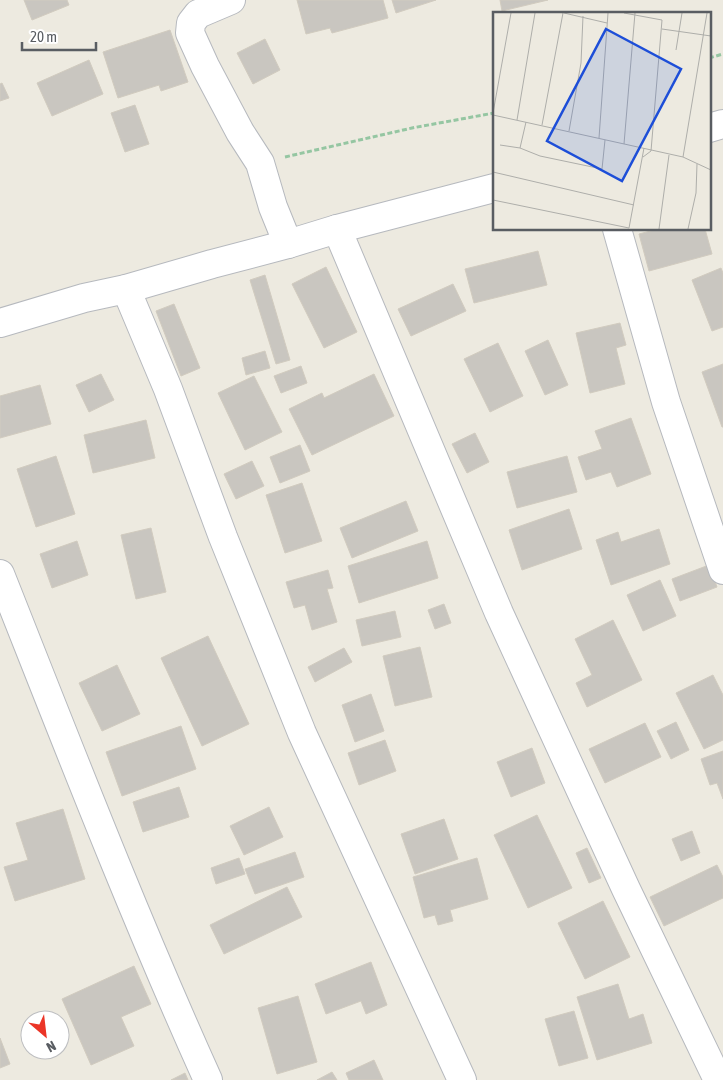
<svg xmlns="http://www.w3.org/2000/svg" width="723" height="1080" font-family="'Asap Condensed',sans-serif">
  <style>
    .building { fill: #c9c6c0; stroke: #d1cbbf }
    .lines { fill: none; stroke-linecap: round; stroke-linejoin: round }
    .minor-casing { stroke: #b6b9be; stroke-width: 30 }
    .path { stroke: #95c6a2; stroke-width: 3; stroke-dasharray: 5 2.5; stroke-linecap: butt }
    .minor { stroke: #fff; stroke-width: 28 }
    .inset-road { fill: none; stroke: #aeaeaa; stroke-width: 1 }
    .view { fill: #1d4ed8; fill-opacity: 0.15; stroke: #1d4ed8; stroke-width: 2.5 }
    .inset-edge { fill: none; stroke: #595d62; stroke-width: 2.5 }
  </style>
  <rect width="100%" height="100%" fill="#edeae0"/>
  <g class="building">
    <path d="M24,0H67L69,5L32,20Z"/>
    <path d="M297,0H383L388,18L332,33L330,28L306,34Z"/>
    <path d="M392,0H436L396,13Z"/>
    <path d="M500,0H548L502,11Z"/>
    <path d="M170,30L188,82L161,91L159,85L118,98L103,52Z"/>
    <path d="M265,39L280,70L253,84L237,53Z"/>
    <path d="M89,60L103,94L52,116L37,83Z"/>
    <path d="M2,83L9,98L0,101V84Z"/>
    <path d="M135,105L149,144L125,152L111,113Z"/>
    <path d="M658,229H705L712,254L649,271L639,234Z"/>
    <path d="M538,251L547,285L474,303L465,269Z"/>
    <path d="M326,267L357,332L324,348L292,284Z"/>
    <path d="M721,268L723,273V327L712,331L692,280Z"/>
    <path d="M265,275L290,360L276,364L250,280Z"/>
    <path d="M453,284L466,311L411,336L398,309Z"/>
    <path d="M174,304L200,368L181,376L156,311Z"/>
    <path d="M620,323L626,345L616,348L625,384L590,393L576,333Z"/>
    <path d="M548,340L568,385L545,395L525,351Z"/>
    <path d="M498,343L523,396L490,412L464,359Z"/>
    <path d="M265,351L270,368L246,375L242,358Z"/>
    <path d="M723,364V427H722L702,372Z"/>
    <path d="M301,366L307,383L281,393L274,376Z"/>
    <path d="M101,374L114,400L89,412L76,385Z"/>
    <path d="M374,374L394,416L312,455L289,409L322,393L324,398Z"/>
    <path d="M254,376L282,432L245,450L218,393Z"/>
    <path d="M40,385L51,424L0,438V396Z"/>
    <path d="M631,418L651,474L617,487L611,472L586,480L578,457L602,449L595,431Z"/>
    <path d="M146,420L155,458L93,473L84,435Z"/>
    <path d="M475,433L489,462L467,473L452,444Z"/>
    <path d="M300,445L310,471L280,483L270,457Z"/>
    <path d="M56,456L75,514L36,527L17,469Z"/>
    <path d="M567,456L577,492L517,508L507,472Z"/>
    <path d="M252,461L264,486L236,499L224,474Z"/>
    <path d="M302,483L322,541L285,553L266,495Z"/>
    <path d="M406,501L418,531L352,558L340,528Z"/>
    <path d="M569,509L582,549L522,570L509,530Z"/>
    <path d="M151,528L166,592L136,599L121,535Z"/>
    <path d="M659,529L670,564L611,585L596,540L618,532L621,542Z"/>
    <path d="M77,541L88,575L52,588L40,554Z"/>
    <path d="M427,541L438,578L359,603L348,566Z"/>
    <path d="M709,565L717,587L680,601L672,579Z"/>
    <path d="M328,570L333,588L327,589L337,622L312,630L305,605L294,608L286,582Z"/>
    <path d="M660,580L676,616L643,631L627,595Z"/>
    <path d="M444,604L451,623L435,629L428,610Z"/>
    <path d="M395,611L401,637L362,646L356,620Z"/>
    <path d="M613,620L642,680L587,707L576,683L592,675L575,639Z"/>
    <path d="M208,636L249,724L202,746L161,658Z"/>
    <path d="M420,647L432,697L395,706L383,656Z"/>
    <path d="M344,648L352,662L315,682L308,667Z"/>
    <path d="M117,665L140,714L102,731L79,683Z"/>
    <path d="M713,675L723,695V740L704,749L676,693Z"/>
    <path d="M371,694L384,731L355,742L342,705Z"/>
    <path d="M676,722L689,750L671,759L657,731Z"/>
    <path d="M645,723L661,757L605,783L589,749Z"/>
    <path d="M181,726L196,769L122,796L106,752Z"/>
    <path d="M385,740L396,771L359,785L348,753Z"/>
    <path d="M532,748L545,783L511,797L497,762Z"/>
    <path d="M723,751V799L717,783L710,785L701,759Z"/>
    <path d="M179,787L189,817L143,832L133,802Z"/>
    <path d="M269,807L283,837L244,855L230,826Z"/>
    <path d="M63,809L85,879L15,901L4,867L28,860L16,823Z"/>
    <path d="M537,815L572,888L528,908L494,835Z"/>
    <path d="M444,819L458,859L415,874L401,834Z"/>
    <path d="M692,831L700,853L681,861L672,839Z"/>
    <path d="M587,848L601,878L589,883L576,853Z"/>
    <path d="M295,852L304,877L255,894L245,869Z"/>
    <path d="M239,858L245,874L216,884L211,868Z"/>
    <path d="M477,858L488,899L450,910L453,921L438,925L435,915L424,918L413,877Z"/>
    <path d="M717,865L723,877V898L664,926L650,897Z"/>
    <path d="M287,887L302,917L224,954L210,925Z"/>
    <path d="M603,901L630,957L585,979L558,923Z"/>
    <path d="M371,962L387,1005L366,1014L361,1001L326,1014L315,984Z"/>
    <path d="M134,966L151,1004L121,1017L134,1046L91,1065L62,999Z"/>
    <path d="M618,984L629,1019L643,1014L652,1043L597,1060L577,997Z"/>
    <path d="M298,996L317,1062L277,1074L258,1008Z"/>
    <path d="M574,1011L588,1058L559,1066L545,1019Z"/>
    <path d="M0,1038L10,1064L0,1068Z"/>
    <path d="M374,1060L383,1080H349L346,1073Z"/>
    <path d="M332,1072L337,1080H317Z"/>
    <path d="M185,1073L188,1080H171Z"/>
  </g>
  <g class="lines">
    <g class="minor-casing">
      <g id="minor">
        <path d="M231,0L198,14L191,23L190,33L205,66L240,132L260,163L273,207L288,244"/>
        <path d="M709,128L723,124"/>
        <path d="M337,229L499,613L626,889L718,1080"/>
        <path d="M617,229L666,402L723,570"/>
        <path d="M126,289L168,389L223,537L302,733L462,1080"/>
        <path d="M0,323L84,298L126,289L212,264L288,244L337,229L494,188"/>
        <path d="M0,574C67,743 133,914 208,1080"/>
      </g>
    </g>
    <g class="path">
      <path d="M709,58L723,54"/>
      <path d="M285,157L412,128L494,113"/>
    </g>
    <use href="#minor" class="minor"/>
  </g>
  <g transform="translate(493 12)">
    <rect width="218" height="218" fill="#edeae0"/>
    <path class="inset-road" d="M71,1L114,11M131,1L169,8L158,139L150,145M169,17L218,24M183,38L189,1M0,101L18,1M0,103L190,145L218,158M24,108L42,1M33,110L27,136L47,144L109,157L112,128M49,113L70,1M76,119L88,51L90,4M106,126L115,1M131,132L142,1M7,133L27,136M190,145L214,1M0,160L141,193M0,188L136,216M136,216L151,136M166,217L176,143M195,217L203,181L204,152"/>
    <path class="view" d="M113,17L188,57L129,169L54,129Z"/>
    <rect width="218" height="218" class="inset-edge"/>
  </g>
  <g transform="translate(45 1035) rotate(152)"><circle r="24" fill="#ffffff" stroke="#bdbec0"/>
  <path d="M0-4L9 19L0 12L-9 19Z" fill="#eb3527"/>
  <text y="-8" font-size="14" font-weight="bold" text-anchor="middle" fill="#595d62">N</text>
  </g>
  <path d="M22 42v8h74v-8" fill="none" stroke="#595d62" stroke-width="2.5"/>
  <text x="30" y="42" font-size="15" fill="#595d62" stroke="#ffffff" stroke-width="4" paint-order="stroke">20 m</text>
</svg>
